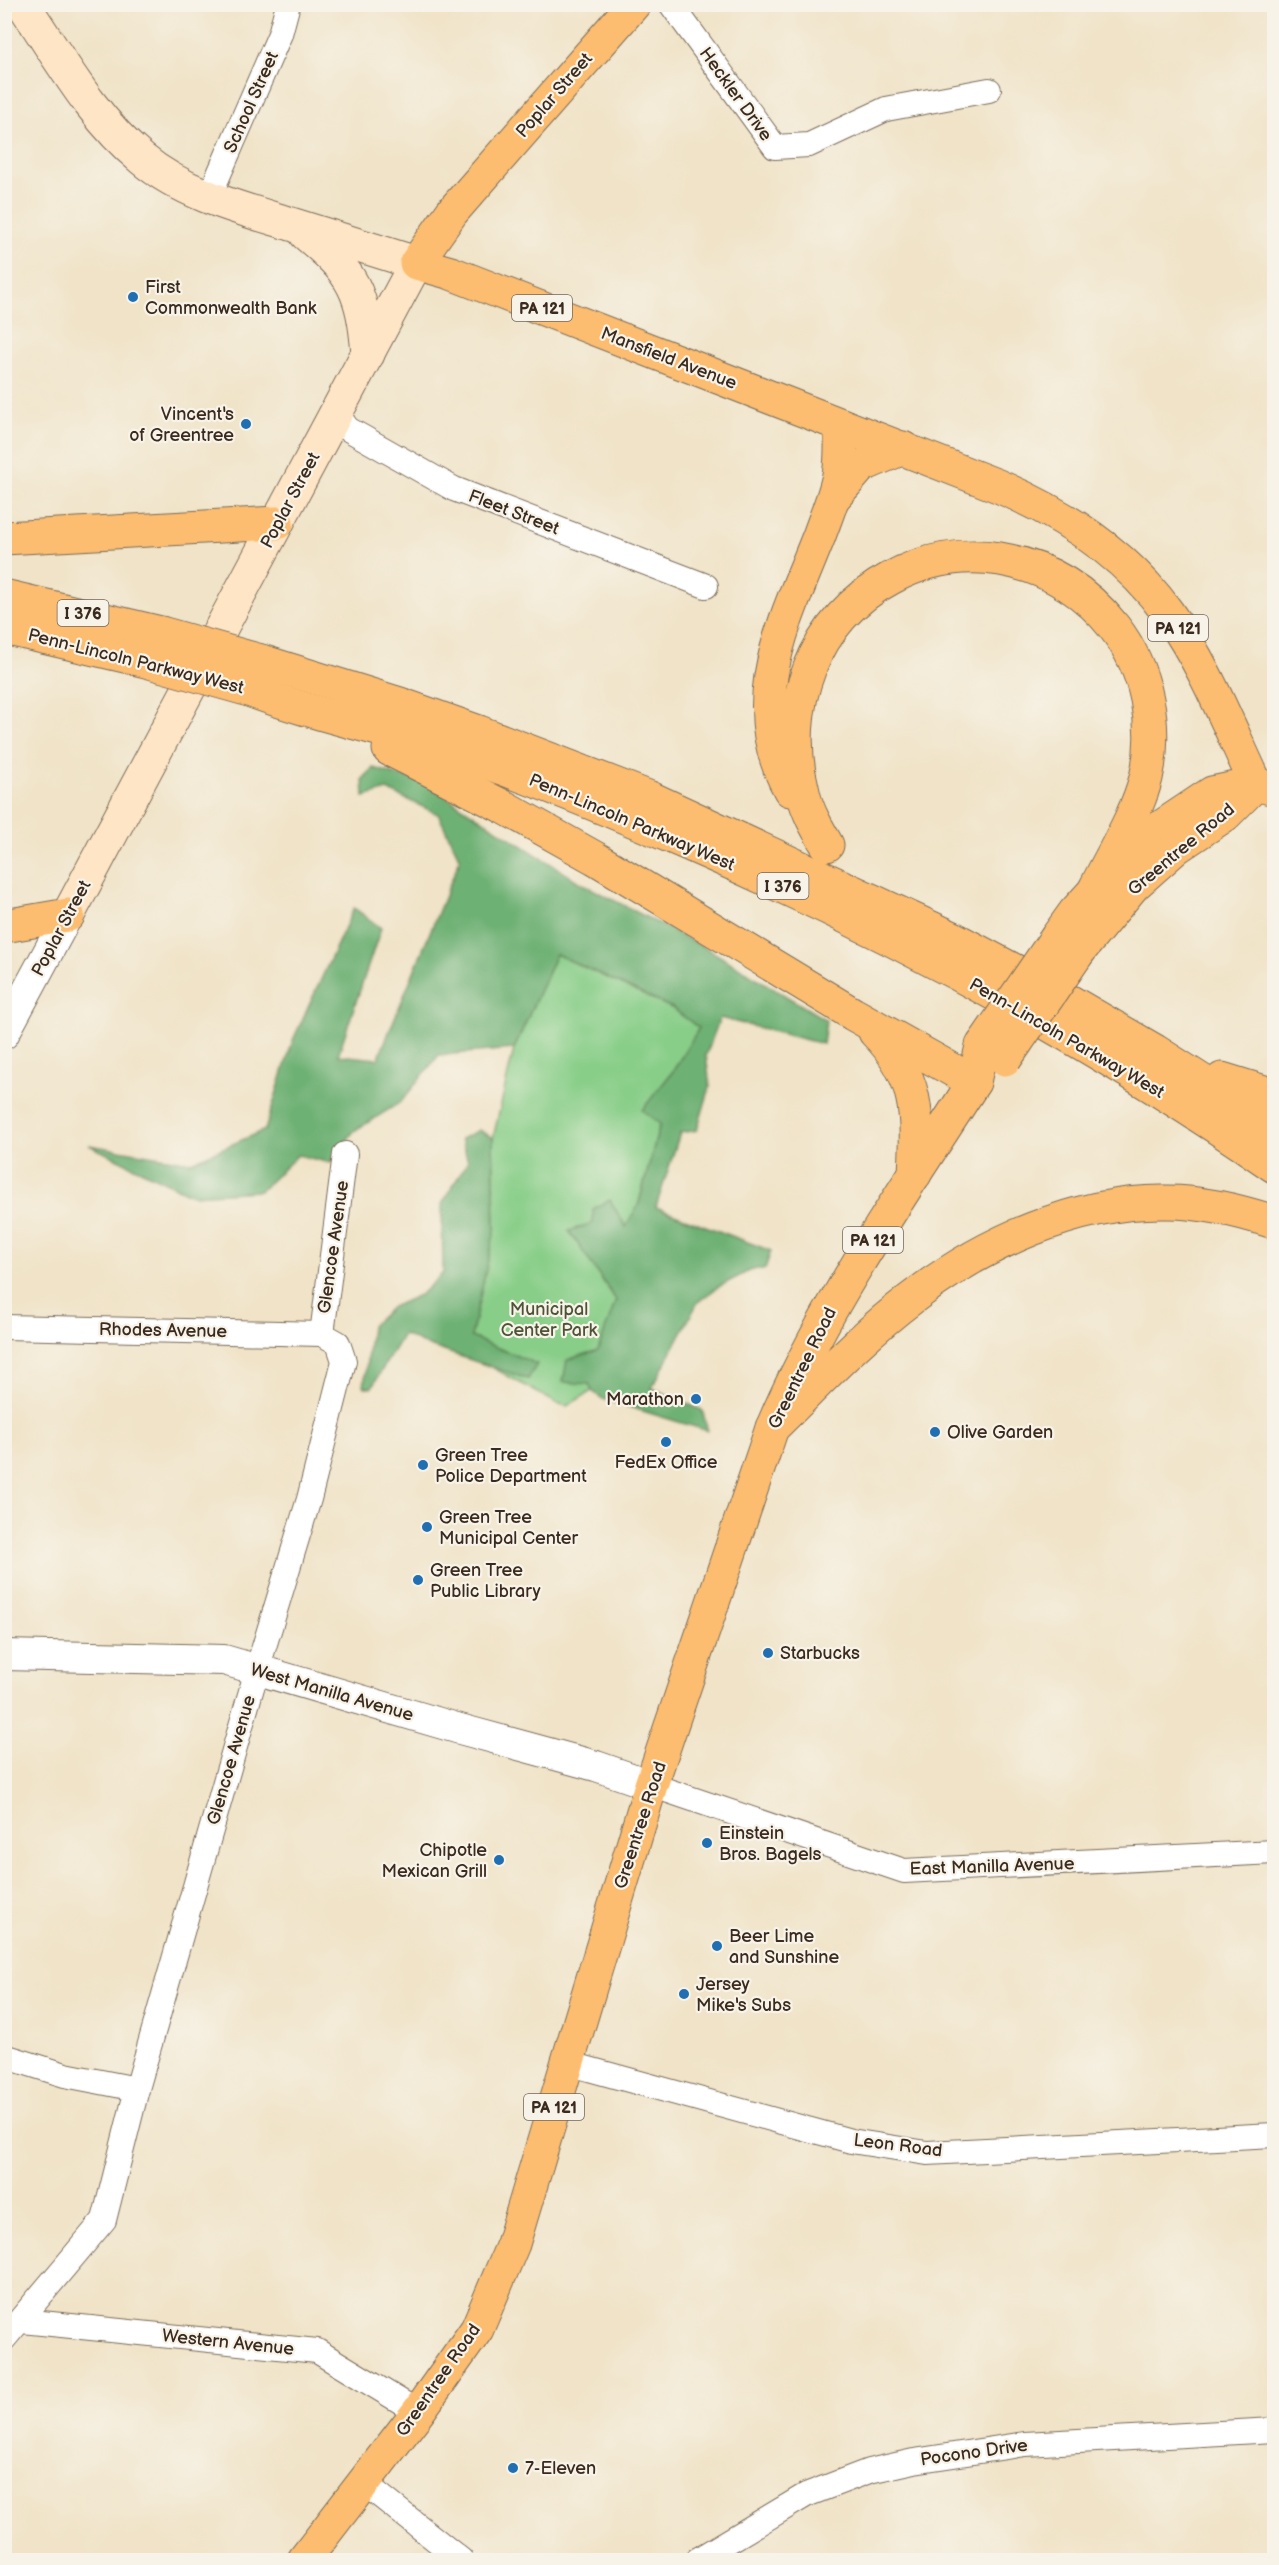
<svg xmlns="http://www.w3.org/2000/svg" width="1279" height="2565" font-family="'Balsamiq Sans',sans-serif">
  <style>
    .green { fill: #88ce88; stroke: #627c53; stroke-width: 1.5 }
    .forest { fill: #6eb174; stroke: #546e49; stroke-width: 1.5 }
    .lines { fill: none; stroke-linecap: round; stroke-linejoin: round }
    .minor-casing { stroke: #7a6b59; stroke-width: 26 }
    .tertiary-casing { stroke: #7a6b59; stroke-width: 32 }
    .secondary-casing { stroke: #7a6b59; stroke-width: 35 }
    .primary-casing { stroke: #7a6b59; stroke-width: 35 }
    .motorway-casing { stroke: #7a6b59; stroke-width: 35 }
    .minor { stroke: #fff; stroke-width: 24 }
    .tertiary { stroke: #fff; stroke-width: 30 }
    .secondary { stroke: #fee5c5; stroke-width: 33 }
    .primary { stroke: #fcbd6f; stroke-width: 33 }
    .motorway { stroke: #fcbd6f; stroke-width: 33 }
    .primary-bridge-casing { stroke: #7a6b59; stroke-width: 35; stroke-linecap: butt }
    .motorway-bridge-casing { stroke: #7a6b59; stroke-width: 35; stroke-linecap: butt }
    .primary-bridge { stroke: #fcbd6f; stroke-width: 33 }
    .motorway-bridge { stroke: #fcbd6f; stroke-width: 33 }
    .poi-dot { fill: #1f6fb2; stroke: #f7f3e8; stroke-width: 2 }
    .labels { text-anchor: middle; stroke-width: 4.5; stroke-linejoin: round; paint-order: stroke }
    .shield { fill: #f7f3e8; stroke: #73665b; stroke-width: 1.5 }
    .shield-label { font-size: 16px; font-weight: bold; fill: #3b2a1e }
    .street-label { font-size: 18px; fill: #3b2a1e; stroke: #f7f3e8 }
    .poi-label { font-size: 18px; fill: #3b2a1e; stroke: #f7f3e8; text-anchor: start }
    .park-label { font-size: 18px; fill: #4e5338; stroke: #f7f3e8 }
  </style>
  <rect width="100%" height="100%" fill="#f7f3e8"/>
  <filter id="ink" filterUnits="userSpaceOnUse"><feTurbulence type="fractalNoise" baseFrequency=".0167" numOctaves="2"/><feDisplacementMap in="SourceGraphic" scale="12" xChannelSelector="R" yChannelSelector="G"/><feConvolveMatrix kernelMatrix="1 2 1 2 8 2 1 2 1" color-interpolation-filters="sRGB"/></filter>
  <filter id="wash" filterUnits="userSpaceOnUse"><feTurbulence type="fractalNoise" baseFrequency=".008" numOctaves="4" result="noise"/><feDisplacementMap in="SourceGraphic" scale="24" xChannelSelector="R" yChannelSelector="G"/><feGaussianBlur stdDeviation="1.35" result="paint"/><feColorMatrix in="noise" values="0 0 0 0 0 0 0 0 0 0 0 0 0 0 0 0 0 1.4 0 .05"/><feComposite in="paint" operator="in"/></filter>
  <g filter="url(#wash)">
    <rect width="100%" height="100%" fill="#f0e3c7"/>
    <path class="green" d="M556,954L672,1008L699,1028L660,1124L639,1203L626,1228L635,1273L626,1331L592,1391L567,1406L556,1403L454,1346L495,1230L493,1138L514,1049Z"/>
    <g class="forest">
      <path d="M373,768L425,783L579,882L713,952L826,1020L823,1044L720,1018L706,1055L710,1087L697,1130L680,1133L656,1207L771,1251L765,1269H753L718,1287L698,1302L652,1388L702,1410L708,1431L603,1399L592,1391L589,1384L563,1382L567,1360L598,1350L616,1300L569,1231L593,1223V1209L610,1200L626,1227L639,1203L660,1124L642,1110L673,1071L699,1028L672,1008L556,954L514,1049L439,1055L401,1102L354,1131L330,1163L298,1155L260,1191L192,1195L89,1145L191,1162L265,1130L293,1040L354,908L381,928L338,1055L378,1059L460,859L438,814L387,790L364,797L363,779Z"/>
      <path d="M479,1130L493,1138L495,1230L471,1337L537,1364L528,1379L426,1345L403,1334L372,1387H364L371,1326L392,1307L421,1294L443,1273L442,1204L468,1161L461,1139Z"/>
    </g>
  </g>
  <g filter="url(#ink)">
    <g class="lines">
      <g class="minor-casing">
        <g id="minor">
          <path d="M671,4L775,147L809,145L886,109L989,90"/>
          <path d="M209,197L280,34L288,4"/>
          <path d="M336,413L348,429L454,489L706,586"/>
          <path d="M4,1327L322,1334"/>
          <path d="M651,1785L904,1871L1274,1852"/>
          <path d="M4,2056L65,2075L137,2089"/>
          <path d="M567,2063L851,2141L927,2153L1274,2135"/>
          <path d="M22,2321L317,2351L418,2412"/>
          <path d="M4,2339L104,2220L137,2089L257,1670L309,1499L344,1361L338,1343L322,1334L345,1154"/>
          <path d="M363,2482L461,2560"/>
          <path d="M697,2560L806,2495L869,2471L914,2461L1025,2444L1274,2430"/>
        </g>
      </g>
      <g class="tertiary-casing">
        <g id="tertiary">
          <path d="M4,1034L68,915"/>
          <path d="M4,1655L224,1660L460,1729L596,1766L651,1785"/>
        </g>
      </g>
      <g class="secondary-casing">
        <g id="secondary">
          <path d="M23,4C59,57 92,118 142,159C184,194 239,208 291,224C333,237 375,250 416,263L68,915"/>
          <path d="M306,234C354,274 363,292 368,354"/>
        </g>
      </g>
      <g class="primary-casing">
        <g id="primary">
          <path d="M634,4L452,212L416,263L451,273L998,486C1064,514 1126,554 1168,613C1205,665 1229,727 1256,784"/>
          <path d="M1057,937L1075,912L1115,868L1161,827L1212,793L1256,784"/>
          <path d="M1080,950L1133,886L1177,847L1225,815L1256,784"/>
          <path d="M304,2560L418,2412L477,2329L513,2244L651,1785L772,1428C824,1305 902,1195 974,1082L982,1046"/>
        </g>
      </g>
      <g class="motorway-casing">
        <g id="motorway">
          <path d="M835,496L861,466L903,448"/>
          <path d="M4,538L277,523"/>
          <path d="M4,596L161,633"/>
          <path d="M4,628L146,661"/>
          <path d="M261,661L400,704L479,732L648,797L953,938L1038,983L1155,1051L1274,1127"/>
          <path d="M246,689C319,717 397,731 470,757C544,782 617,813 688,844C893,933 1091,1040 1274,1166"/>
          <path d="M389,749L504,807L595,858L853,1014L974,1082"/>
          <path d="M1256,784L1274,789"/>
          <path d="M790,790C741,702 786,620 819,536C826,516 835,496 839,475C842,458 841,441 841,425"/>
          <path d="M827,845C817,828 807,811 803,792C781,708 813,619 891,578C924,560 962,553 1000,559C1047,567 1085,590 1114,627C1147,669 1158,726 1146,778C1136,816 1112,854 1095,889"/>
          <path d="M4,926L68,915"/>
          <path d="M875,1032C919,1076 918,1116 915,1174"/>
          <path d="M1222,1079L1274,1095"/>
          <path d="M772,1428C817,1384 861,1336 912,1298C982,1244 1077,1200 1168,1202C1204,1202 1240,1211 1274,1222"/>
        </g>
      </g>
      <use href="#minor" class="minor"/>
      <use href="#tertiary" class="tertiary"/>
      <use href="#secondary" class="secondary"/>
      <use href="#primary" class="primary"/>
      <use href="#motorway" class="motorway"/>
      <g class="primary-bridge-casing">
        <g id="primary-bridge">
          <path d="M982,1046L1057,937"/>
          <path d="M1005,1059L1080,950"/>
        </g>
      </g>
      <g class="motorway-bridge-casing">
        <g id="motorway-bridge">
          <path d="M161,633L261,661"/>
          <path d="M146,661L246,689"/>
        </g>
      </g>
      <use href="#primary-bridge" class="primary-bridge"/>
      <use href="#motorway-bridge" class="motorway-bridge"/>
    </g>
  </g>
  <g class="poi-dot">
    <circle cx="133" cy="297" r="6"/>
    <circle cx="246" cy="424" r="6"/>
    <circle cx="696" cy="1399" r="6"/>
    <circle cx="935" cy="1432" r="6"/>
    <circle cx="666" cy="1442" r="6"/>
    <circle cx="423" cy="1465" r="6"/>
    <circle cx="427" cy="1527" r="6"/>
    <circle cx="418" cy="1580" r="6"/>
    <circle cx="768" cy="1653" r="6"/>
    <circle cx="707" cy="1843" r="6"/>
    <circle cx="499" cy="1860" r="6"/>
    <circle cx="717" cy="1946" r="6"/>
    <circle cx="684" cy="1994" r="6"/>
    <circle cx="513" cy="2468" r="6"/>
  </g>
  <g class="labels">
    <g class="shield">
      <rect x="512" y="295" width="60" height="26" rx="4.5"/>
      <rect x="57.5" y="600" width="51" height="26" rx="4.5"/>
      <rect x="1148" y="615" width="60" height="26" rx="4.5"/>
      <rect x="757.5" y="873" width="51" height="26" rx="4.5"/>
      <rect x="843" y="1227" width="60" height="26" rx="4.5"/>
      <rect x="524" y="2094" width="60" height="26" rx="4.5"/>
    </g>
    <g class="shield-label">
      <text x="542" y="314">PA 121</text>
      <text x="83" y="619">I 376</text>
      <text x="1178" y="634">PA 121</text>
      <text x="783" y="892">I 376</text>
      <text x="873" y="1246">PA 121</text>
      <text x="554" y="2113">PA 121</text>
    </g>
    <g class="street-label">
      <text transform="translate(736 94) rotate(54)" y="6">Heckler Drive</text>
      <text transform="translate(554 95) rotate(-49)" y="6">Poplar Street</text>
      <text transform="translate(251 102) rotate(-66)" y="6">School Street</text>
      <text transform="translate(669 358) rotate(21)" y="6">Mansfield Avenue</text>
      <text transform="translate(290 500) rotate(-62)" y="6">Poplar Street</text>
      <text transform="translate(514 512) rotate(21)" y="6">Fleet Street</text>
      <text transform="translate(136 661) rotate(14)" y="6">Penn-Lincoln Parkway West</text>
      <text transform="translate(632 822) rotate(23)" y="6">Penn-Lincoln Parkway West</text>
      <text transform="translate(1181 849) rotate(-40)" y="6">Greentree Road</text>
      <text transform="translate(61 928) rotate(-62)" y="6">Poplar Street</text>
      <text transform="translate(1067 1038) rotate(30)" y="6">Penn-Lincoln Parkway West</text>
      <text transform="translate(333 1247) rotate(-82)" y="6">Glencoe Avenue</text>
      <text transform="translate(163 1330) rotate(1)" y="6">Rhodes Avenue</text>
      <text transform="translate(802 1368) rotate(-64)" y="6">Greentree Road</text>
      <text transform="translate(332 1692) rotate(16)" y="6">West Manilla Avenue</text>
      <text transform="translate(231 1760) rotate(-74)" y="6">Glencoe Avenue</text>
      <text transform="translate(640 1825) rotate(-72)" y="6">Greentree Road</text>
      <text transform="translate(992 1866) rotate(-2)" y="6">East Manilla Avenue</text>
      <text transform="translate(898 2145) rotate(7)" y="6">Leon Road</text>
      <text transform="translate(228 2342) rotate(6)" y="6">Western Avenue</text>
      <text transform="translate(438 2380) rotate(-55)" y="6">Greentree Road</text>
      <text transform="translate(974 2452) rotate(-8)" y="6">Pocono Drive</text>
    </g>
    <g class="poi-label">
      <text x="145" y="293">First<tspan x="145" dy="21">Commonwealth Bank</tspan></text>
      <text x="234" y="420" text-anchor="end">Vincent's<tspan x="234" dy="21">of Greentree</tspan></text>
      <text x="684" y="1405" text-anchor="end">Marathon</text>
      <text x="947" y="1438">Olive Garden</text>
      <text x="435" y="1461">Green Tree<tspan x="435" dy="21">Police Department</tspan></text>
      <text x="666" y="1468" text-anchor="middle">FedEx Office</text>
      <text x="439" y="1523">Green Tree<tspan x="439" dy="21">Municipal Center</tspan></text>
      <text x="430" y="1576">Green Tree<tspan x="430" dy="21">Public Library</tspan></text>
      <text x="780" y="1659">Starbucks</text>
      <text x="719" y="1839">Einstein<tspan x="719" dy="21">Bros. Bagels</tspan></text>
      <text x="487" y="1856" text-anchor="end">Chipotle<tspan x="487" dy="21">Mexican Grill</tspan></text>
      <text x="729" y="1942">Beer Lime<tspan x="729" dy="21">and Sunshine</tspan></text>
      <text x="696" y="1990">Jersey<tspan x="696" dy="21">Mike's Subs</tspan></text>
      <text x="525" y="2474">7-Eleven</text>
    </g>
    <g class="park-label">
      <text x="549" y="1315">Municipal<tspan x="549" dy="21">Center Park</tspan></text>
    </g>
  </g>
  <rect width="1279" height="2565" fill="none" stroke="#f7f3e8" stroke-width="24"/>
</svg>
